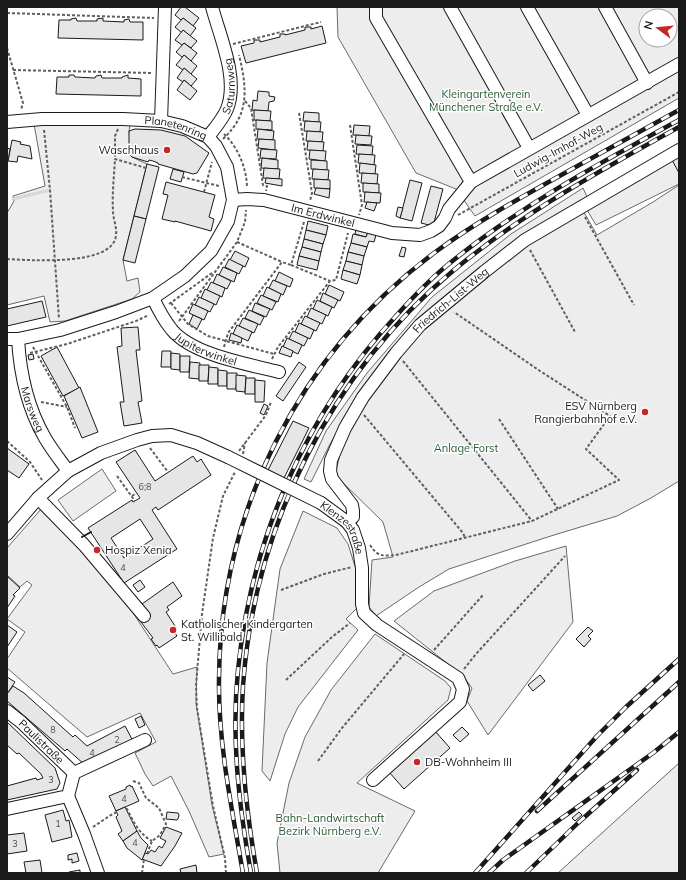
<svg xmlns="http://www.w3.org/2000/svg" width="686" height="880" font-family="Mulish,sans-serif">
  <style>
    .built { fill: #ededed; stroke: #6a6a6a; fill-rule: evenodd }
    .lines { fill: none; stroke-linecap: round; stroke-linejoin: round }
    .stream { stroke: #d7d7d7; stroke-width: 3 }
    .building { fill: #e6e6e6; stroke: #1a1a1a; fill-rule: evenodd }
    .minor-casing { stroke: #1a1a1a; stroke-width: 14 }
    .path { stroke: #5f5f5f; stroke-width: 2; stroke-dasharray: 3 2; stroke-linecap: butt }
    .minor { stroke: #fff; stroke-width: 12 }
    .rail-casing { stroke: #1a1a1a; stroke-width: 4.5 }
    .rail { stroke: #fff; stroke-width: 3; stroke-dasharray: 9; stroke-linecap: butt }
    .minor-bridge-casing { stroke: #1a1a1a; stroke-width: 14; stroke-linecap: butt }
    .minor-bridge { stroke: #fff; stroke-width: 12 }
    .wall { stroke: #1a1a1a; stroke-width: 2 }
    .poi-dot { fill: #c62828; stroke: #fff; stroke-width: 1.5 }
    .labels { text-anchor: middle; stroke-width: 3; stroke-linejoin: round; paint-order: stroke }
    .number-label { font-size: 9px; fill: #4d4d4d }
    .street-label { font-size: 11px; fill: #1a1a1a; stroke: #fff }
    .park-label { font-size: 11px; fill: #2b5a34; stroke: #fff }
    .poi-label { font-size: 11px; fill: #1a1a1a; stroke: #fff; text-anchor: start }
  </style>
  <rect width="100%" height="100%" fill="#fff"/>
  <g class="built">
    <path d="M337,7H679V98L475,216L456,189L416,173L338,37ZM646,16H670V40H646Z"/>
    <path d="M34,124L130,125L129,131L132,157L147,164L123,260L127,281L138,278L140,292L132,299L65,321L50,322L44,296L7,305V213L14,201L13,196L45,186Z"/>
    <path d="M679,154V184L596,225L584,205Z"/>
    <path d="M679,185V481L651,498L617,516L554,535L449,569L419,587L376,616L369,607L372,560L393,557L383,522L335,475L343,442L360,410L399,356L421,331L527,244L582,209L597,235L653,202Z"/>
    <path d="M583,188L587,197L557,214L490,260L356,398L329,446L311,482L304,479L326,431L367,373L432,297L511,234Z"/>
    <path d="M102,469L116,491L73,521L58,500Z"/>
    <path d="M42,508L63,526L126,602L173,674L197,667L196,703L212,805L224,854L209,857L189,811L171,776L153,786L145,774L135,753L156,742L140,713L87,737L7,668V659L25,632L7,619L32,585L27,581L20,587L7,575V548Z"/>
    <path d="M303,511L337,528L348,544L359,579L357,608L346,619L358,630L298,707L285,734L270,781L262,771L267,663L280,569Z"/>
    <path d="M566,546L573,622L488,735L467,701L472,688L463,676L394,621L434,591L515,561Z"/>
    <path d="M375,634L445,681L451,688L448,700L357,783L415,811L378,873H280L277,843L289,783L305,737L331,690Z"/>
    <path d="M679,763V873H558Z"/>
  </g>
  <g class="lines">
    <path class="stream" d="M13,199L50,190"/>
  </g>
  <g class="building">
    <path d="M181,7H185L199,18L193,26L183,18L181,20L175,15Z"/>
    <path d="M76,18L77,21H97V19L103,18V21L124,22V20L129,19L130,22H143V40L58,38L59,20H71V19Z"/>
    <path d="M183,18L196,28L190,36L183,30L182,33L175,27Z"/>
    <path d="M322,26L326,43L246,63L241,46L254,43V40H260V42L280,37V34H285V35L305,30V27H311V29Z"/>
    <path d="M183,30L197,41L191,48L184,43L182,45L175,40Z"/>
    <path d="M184,43L197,53L191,61L184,55L182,57L176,52Z"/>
    <path d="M184,55L197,66L191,74L184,68L183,70L176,65Z"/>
    <path d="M184,68L197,79L191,86L184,80L183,82L177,78Z"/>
    <path d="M69,75H74L75,77L95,78L96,76L101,75L102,78H122V77L128,75V78L141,79V96L56,94L57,77H69Z"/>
    <path d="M184,80L197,91L190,100L177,90Z"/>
    <path d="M258,91L269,92V96L275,97L274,101L269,102L268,111L252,110L253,100L257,101Z"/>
    <path d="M254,110L271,111L270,121L254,120Z"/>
    <path d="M304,112L319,113V122L303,121Z"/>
    <path d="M256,120L272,121V130L256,129Z"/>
    <path d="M305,121L321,122L320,132L304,131Z"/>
    <path d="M354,125L370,126L369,136L353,135Z"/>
    <path d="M135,129L161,130L185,136L209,153L197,173L193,174L158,164V163L153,161L149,160L148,162L132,157L129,154V131Z"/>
    <path d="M258,129L274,131L273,140L257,139Z"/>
    <path d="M307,131L323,132L322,142L306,141Z"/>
    <path d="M356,135L372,136L371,145L355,144Z"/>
    <path d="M259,139L275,140V150L258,148Z"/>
    <path d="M12,140L21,142L20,144L30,146L32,159L18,156L17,162L8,161Z"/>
    <path d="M308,141L324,142L323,151L307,150Z"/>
    <path d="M357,145L373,146L372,155L356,154Z"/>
    <path d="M7,148L10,149L8,161L7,160Z"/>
    <path d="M261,149L277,150L276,159L260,158Z"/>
    <path d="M310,150L326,151L325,161L309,159Z"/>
    <path d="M359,154L375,155L374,165L358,163Z"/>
    <path d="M679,154V173L671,158Z"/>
    <path d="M262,158L278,160V169L261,168Z"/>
    <path d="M311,160L327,161V170L311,169Z"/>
    <path d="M360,163L376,165L375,174L359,173Z"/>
    <path d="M147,164L159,167L146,219L134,216Z"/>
    <path d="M264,168L280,169L279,179L263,178Z"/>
    <path d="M173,169L184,172L181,182L170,179Z"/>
    <path d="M313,169L329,170L328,180L312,179Z"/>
    <path d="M362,173L378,174L377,184L361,183Z"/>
    <path d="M266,178L282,179V186L265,183Z"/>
    <path d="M314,179L330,180V189L314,188Z"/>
    <path d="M410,180L422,183L412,221L400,218Z"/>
    <path d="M166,182L215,195L209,217L214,219L211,231L175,221V222L162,219L168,195L163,194Z"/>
    <path d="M363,183L379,184V193L363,192Z"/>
    <path d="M431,186L443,189L433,226L421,223Z"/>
    <path d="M316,188L330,189L329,198L314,194Z"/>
    <path d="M365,192L381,193L380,203L364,202Z"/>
    <path d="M367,202L377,203L374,211L365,208Z"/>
    <path d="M398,207L403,208L400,218L396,216Z"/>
    <path d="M134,216L146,219L135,263L123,260Z"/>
    <path d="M308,221L328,226L326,235L306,230Z"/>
    <path d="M356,229L368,232L366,237L355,234Z"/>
    <path d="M306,230L326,235L323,244L304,239Z"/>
    <path d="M368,232L376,235L374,242L369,241L367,247L351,243L353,234L366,237Z"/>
    <path d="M304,239L323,244L321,252L302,247Z"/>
    <path d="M351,243L367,247L364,256L348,252Z"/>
    <path d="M302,247L321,252L319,261L299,256Z"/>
    <path d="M402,247L406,248L404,257L399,256Z"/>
    <path d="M235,251L249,258L245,267L230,260Z"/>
    <path d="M348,252L364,256L362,265L346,261Z"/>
    <path d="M299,256L319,261L317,270L297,265Z"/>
    <path d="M229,259L243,266L239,274L225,267Z"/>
    <path d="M346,261L362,265L360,275L343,270Z"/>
    <path d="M223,267L237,273L234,282L219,275Z"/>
    <path d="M343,270L360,275L357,284L341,279Z"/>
    <path d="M279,272L293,279L290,287L275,281Z"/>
    <path d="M217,274L231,281L227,289L213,283Z"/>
    <path d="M273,280L287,286L283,295L269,288Z"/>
    <path d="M211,282L225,288L222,297L207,290Z"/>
    <path d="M329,285L344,292L340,301L325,294Z"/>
    <path d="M267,287L281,294L278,302L263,296Z"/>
    <path d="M205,289L220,296L216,305L201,298Z"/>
    <path d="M323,293L338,300L334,308L320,301Z"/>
    <path d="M261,295L276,302L272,310L257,303Z"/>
    <path d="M199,297L214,304L210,312L195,305Z"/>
    <path d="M317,300L332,307L328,316L313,309Z"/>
    <path d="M42,301L46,317L7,326V309Z"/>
    <path d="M255,303L270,309L266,317L252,311Z"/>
    <path d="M193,304L208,311L204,320L189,313Z"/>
    <path d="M311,308L326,315L322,324L307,317Z"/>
    <path d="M249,310L264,317L260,325L245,318Z"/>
    <path d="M193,315L202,319L197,329L189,324Z"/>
    <path d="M305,316L320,323L316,331L301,324Z"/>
    <path d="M243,318L258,324L254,333L239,326Z"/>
    <path d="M299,323L314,330L310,339L295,332Z"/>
    <path d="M237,325L252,332L248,341L233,334Z"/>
    <path d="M138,327L140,350H136L142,401L138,402L142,423L124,426L120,402H124L117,347L122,346L121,328Z"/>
    <path d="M293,331L308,338L304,346L289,339Z"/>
    <path d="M231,333L242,338L241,343L229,340Z"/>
    <path d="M287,338L302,345L298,354L283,347Z"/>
    <path d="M282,346L293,351L291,357L279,353Z"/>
    <path d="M57,347L79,388L63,396L41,356Z"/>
    <path d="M162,351H171V367H161Z"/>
    <path d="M171,353L180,354V370L171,369Z"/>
    <path d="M33,354L34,359L29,360L28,355Z"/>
    <path d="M180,356H190L189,372H180Z"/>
    <path d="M190,362L200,363L199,379L189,378Z"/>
    <path d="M299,362L306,367L283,401L276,396Z"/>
    <path d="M199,365H209L208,381H199Z"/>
    <path d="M209,367L218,368V384H208Z"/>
    <path d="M218,370L227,371V386H218Z"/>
    <path d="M227,373H237L236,389H227Z"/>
    <path d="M236,375L246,376L245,392L236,391Z"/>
    <path d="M246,378H255V394H245Z"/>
    <path d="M255,380L265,381L264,402H255Z"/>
    <path d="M80,387L98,432L82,438L64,396Z"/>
    <path d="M264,404L268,406L264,415L260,413Z"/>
    <path d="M293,421L309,428L283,480L267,472Z"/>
    <path d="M7,448L29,464L19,478L7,470Z"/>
    <path d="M135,450L155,481L193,456L197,462L201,459L211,475L158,510L156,507L152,510L177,549L124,583L88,528L132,500L133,502L140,498L116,462ZM140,519L153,539L124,558L111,538Z"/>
    <path d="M7,576L20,588L13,595L15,596L7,608Z"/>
    <path d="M140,580L145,587L138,592L133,585Z"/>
    <path d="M173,582L182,596L167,607L169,610L166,612L177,629L174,631L177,636L159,648L157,645L156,646L151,639L153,638L141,622L150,616L142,604Z"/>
    <path d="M7,625L17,632L7,647Z"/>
    <path d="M588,627L593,631L588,636L591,639L584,647L576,639Z"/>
    <path d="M540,675L545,681L533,691L528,685Z"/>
    <path d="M7,677L15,682L7,694Z"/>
    <path d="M13,686L24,693L73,737L75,735L87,746L125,726L133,741L85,765L67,749L65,751L7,701V694Z"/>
    <path d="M141,716L145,725L139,728L135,719Z"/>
    <path d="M7,722L55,768L60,783L57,789L7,800V786L36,778L37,780L43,778L41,774L19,753L17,754L7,745Z"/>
    <path d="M462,727L469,734L460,742L453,735Z"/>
    <path d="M435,731L450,748L404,789L389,772Z"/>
    <path d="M130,785L131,787L132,786L139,801L116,811L109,796L126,789V787Z"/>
    <path d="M125,807L137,831L123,841L118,834L122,831L116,817L118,815L116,811Z"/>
    <path d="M63,810L66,821L69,820L72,837L52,842L45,815Z"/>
    <path d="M167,812L178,813L179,815L178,819L177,820L166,819Z"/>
    <path d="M579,812L582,815L575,821L572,818Z"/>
    <path d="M166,827L182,833L175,846L161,866L142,859L145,853L148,854L151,850L155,852L159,846L162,848L166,841L160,838Z"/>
    <path d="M137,831L141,838L148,845L142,860L127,848L123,841Z"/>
    <path d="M24,833L27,851L7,854V835Z"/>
    <path d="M77,853L79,861L72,863V859L68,860V855Z"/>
    <path d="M40,860L42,873H26L24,862Z"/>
    <path d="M196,865L197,873H181L180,869Z"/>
    <path d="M80,870V873H70L69,872Z"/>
  </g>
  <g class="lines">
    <g class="minor-casing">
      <g id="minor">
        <path d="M376,7V18L471,182"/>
        <path d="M450,7L529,148"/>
        <path d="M527,7L588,115"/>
        <path d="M605,7L647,83"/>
        <path d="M161,121L165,7"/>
        <path id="s1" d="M7,122L42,119H123L161,121L182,126L208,137L216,146L227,167L233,200L228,221L211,251L185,276L153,298L116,312L60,330L18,339H7"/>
        <path id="s2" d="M208,137C214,129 223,119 227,109C239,79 220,37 212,7"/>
        <path id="s3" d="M233,200L247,199L264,200L392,233L420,235L431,231L439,226L445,218L449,209L471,182L679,64"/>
        <path id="s4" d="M153,298C158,309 164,320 172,330C193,355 248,364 279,372"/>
        <path id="s5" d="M18,339C20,374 27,407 45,438C52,450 60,460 68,471"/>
        <path d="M38,498L84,545L144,616"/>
        <path id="s6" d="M321,503L347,522L353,530L359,548L362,568V604L364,613L377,625L458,678L463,689L460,702L373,780"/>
        <path id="s7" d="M347,522L353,517V511L352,505L332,479L330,471L331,460L345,428L363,397L396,353L420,325L484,272L525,240L679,150"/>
        <path d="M7,534L38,498L68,471L101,453L137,440L152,436L171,435L197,443L228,457"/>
        <path id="s8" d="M7,711L21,722L74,773"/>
        <path d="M68,796L84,834L98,873"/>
        <path d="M7,809L68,796L74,773L145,740"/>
      </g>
    </g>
    <g class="path">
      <path d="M7,13L154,18"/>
      <path d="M233,44L321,22"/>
      <path d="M7,48L23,103L21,110"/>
      <path d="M13,70L152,73"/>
      <path d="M245,101L251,108L263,185L267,186L266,191"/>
      <path d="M299,113L312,193L310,201"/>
      <path d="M350,125L362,205L359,215"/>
      <path d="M118,129L115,136V159L146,168"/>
      <path d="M44,130L50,190L59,319"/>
      <path d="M224,134C238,147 247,169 247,188"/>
      <path d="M223,139C250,114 247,88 239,55"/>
      <path d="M182,177L219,186"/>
      <path d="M204,192L212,162"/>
      <path d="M458,215L679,92"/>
      <path d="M585,217L634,305"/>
      <path d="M304,222L291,265L330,281"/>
      <path d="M237,242L282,262"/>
      <path d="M530,250L575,332"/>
      <path d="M7,259C28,260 114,267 116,235C117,227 113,219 113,211C112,194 114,176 115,159"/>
      <path d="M171,303L188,324L208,336L274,354"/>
      <path d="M169,304L212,273"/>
      <path d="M179,321L237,242L245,222L246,210"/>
      <path d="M33,347L67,407L75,428"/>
      <path d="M224,347L228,333L282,262L291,265"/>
      <path d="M30,353L67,344L136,321L149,315"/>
      <path d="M272,359L278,347L330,281L336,280L348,233"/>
      <path d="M403,361L532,521"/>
      <path d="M7,387V388"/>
      <path d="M41,402L67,407"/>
      <path d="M364,415L463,533L465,538"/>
      <path d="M499,419L558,509"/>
      <path d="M7,441L30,462L42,480"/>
      <path d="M150,448L168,472"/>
      <path d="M239,451L266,415L271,402"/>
      <path d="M243,454L245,443"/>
      <path d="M117,476L135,501"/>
      <path d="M132,496L136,493"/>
      <path d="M370,545C378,557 382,556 396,555L532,521L619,480L586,449L610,416L540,371L454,312"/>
      <path d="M281,590L324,574L352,567"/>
      <path d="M434,650L483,595"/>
      <path d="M464,669L476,654L565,556"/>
      <path d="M286,680L332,637L350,623"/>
      <path d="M318,761L342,728L404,654"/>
      <path d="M133,781L139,783L146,798L159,808L166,824L160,835L152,841L147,854"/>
      <path d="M126,809H127C133,821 139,834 152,841"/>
      <path d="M93,827L111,815L117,812"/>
      <path d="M142,873L144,859"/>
      <path d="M226,873L225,858L213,806L197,708L196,685L202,614L213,538L223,496L235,472"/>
    </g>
    <use href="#minor" class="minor"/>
    <g class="rail-casing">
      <g id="rail">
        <path d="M537,811L679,682"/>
        <path d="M243,873C232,809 218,744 219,679C220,511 299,354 434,253C480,219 531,192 581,164C614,146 646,128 679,110"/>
        <path d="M251,873C239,806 231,738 238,670C251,539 306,413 396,316C413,297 430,279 450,263C520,206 600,163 679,120"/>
        <path d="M257,873C246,811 239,749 243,686C254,527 331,372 454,270C523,213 601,170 679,127"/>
        <path d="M475,873L597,736L626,707L679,659"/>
        <path d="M489,873L503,860L653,753L679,732"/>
        <path d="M526,873L578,823L637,770"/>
      </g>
    </g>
    <use href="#rail" class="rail"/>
    <g class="minor-bridge-casing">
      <path id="minor-bridge" d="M228,457L321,503"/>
    </g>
    <use href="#minor-bridge" class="minor-bridge"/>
    <path class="wall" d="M82,537L91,532"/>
  </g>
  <g class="poi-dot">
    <circle cx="167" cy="150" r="4"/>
    <circle cx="645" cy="412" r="4"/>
    <circle cx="97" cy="550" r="4"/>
    <circle cx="173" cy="630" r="4"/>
    <circle cx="417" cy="762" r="4"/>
  </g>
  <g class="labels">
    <g class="number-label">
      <text x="145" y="490">6;8</text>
      <text x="123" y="571">4</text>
      <text x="53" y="733">8</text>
      <text x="117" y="743">2</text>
      <text x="92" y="756">4</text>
      <text x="51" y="783">3</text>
      <text x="124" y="802">4</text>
      <text x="58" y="827">1</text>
      <text x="135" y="846">4</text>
      <text x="15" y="847">3</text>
    </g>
    <g class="street-label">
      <text dy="4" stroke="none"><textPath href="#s2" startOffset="57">Saturnweg</textPath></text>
      <text dy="4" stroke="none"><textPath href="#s1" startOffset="170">Planetenring</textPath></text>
      <text transform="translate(558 150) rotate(-29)" y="4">Ludwig-Imhof-Weg</text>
      <text dy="4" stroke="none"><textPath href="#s3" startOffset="92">Im Erdwinkel</textPath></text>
      <text dy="4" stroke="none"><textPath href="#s7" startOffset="274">Friedrich-List-Weg</textPath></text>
      <text dy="4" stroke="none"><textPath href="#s4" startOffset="77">Jupiterwinkel</textPath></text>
      <text dy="4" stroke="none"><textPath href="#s5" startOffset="72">Marsweg</textPath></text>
      <text dy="4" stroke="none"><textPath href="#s6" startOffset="34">Klenzestraße</textPath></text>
      <text dy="4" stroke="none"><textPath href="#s8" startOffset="46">Paulistraße</textPath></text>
    </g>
    <g class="park-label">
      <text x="486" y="98">Kleingartenverein<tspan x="486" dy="13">Münchener Straße e.V.</tspan></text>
      <text x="466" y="452">Anlage Forst</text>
      <text x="330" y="822">Bahn-Landwirtschaft<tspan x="330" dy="13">Bezirk Nürnberg e.V.</tspan></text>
    </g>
    <g class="poi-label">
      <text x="159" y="154" text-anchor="end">Waschhaus</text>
      <text x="637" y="410" text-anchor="end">ESV Nürnberg<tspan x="637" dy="13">Rangierbahnhof e.V.</tspan></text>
      <text x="105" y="554">Hospiz Xenia</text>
      <text x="181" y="628">Katholischer Kindergarten<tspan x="181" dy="13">St. Willibald</tspan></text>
      <text x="425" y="766">DB-Wohnheim III</text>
    </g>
  </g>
  <rect width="686" height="880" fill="none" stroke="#1a1a1a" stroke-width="16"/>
  <g transform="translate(658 28) rotate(286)"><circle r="19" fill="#ffffff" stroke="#a3a3a3"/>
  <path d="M0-3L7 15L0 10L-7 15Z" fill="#c62828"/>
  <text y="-6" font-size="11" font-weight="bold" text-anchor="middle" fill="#1a1a1a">N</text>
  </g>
</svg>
